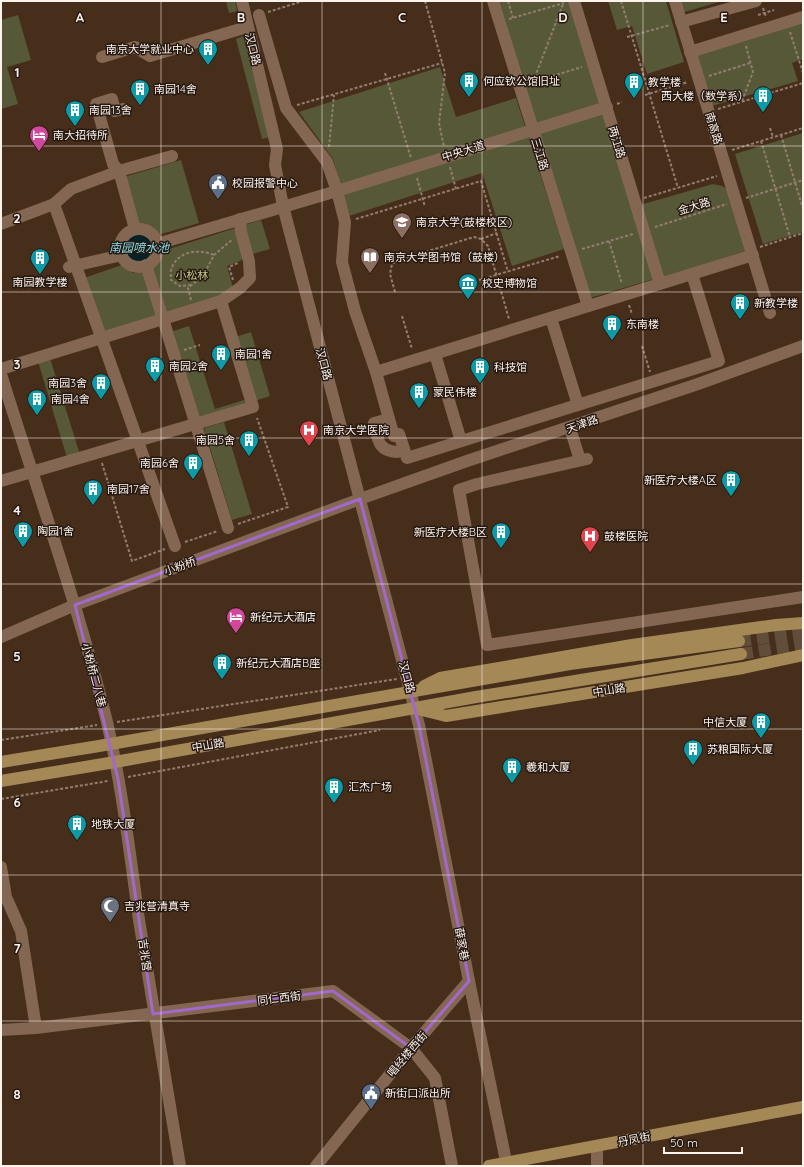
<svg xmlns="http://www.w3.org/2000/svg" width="804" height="1167" font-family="Quicksand,'Noto Sans SC',sans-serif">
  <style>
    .green { fill: #575838 }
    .water { fill: #072226; stroke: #516161 }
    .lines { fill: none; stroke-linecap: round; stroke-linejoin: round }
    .major-tunnel { stroke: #624c3a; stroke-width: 12; stroke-dasharray: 12 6; stroke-linecap: butt }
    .path { stroke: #917e70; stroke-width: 2; stroke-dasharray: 3 2; stroke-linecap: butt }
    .minor { stroke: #846753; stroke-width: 12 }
    .major { stroke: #a48957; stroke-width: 12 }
    .marked { fill: none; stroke: #a268cc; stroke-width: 3; stroke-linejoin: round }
    .grid { fill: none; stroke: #fdf3ec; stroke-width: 1; stroke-opacity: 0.55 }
    .labels { text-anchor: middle; stroke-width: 3; stroke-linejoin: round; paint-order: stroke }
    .poi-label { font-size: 11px; fill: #fdf3ec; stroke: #251911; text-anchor: start }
    .street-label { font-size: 11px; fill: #fdf3ec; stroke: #251911 }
    .park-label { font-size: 11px; fill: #c8cb89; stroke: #251911 }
    .water-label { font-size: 12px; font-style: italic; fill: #87deeb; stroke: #251911 }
    .grid-label { font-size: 13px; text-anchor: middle; font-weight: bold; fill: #fdf3ec; stroke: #251911; stroke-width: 3; stroke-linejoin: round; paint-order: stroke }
  </style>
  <rect width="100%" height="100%" fill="#472e1b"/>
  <g class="green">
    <path d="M226,1H235L237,11L229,13Z"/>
    <path d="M498,1H570L654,279L590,298Z"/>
    <path d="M608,1H666L684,62L647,74L632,26L617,30Z"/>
    <path d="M678,1H722L681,13Z"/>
    <path d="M18,15L31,60L7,67L18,104L1,109V20Z"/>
    <path d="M803,22V59L792,63L798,81L705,108L689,56Z"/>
    <path d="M243,36L270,137L262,139L236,39Z"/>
    <path d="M440,67L456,117L516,98L564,249L512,266L482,173L349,216L333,159L299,112Z"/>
    <path d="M803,133V232L763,244L735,154Z"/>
    <path d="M181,160L199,223L158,235C153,227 146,226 137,224L124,177Z"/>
    <path d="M713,184L722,186L727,189L748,250L663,278L640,205Z"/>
    <path d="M261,220L270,249L245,256L240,261L227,266L233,288L220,300L164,317L150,270C158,265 160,260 163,251Z"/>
    <path d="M122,265L133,273L144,272L159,318L104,335L84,278Z"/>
    <path d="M189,326L215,409L254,397L235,337L251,332L270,396L196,420L170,332Z"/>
    <path d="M49,355L81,458L68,461L37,358Z"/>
    <path d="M224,422L252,514L232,520L204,428Z"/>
  </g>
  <circle class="water" cx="139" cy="248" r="15"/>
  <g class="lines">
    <g class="major-tunnel">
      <path d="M739,641L803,633"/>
      <path d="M741,654L803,644"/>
    </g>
    <g class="path">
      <path d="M425,1L445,73L439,123L444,147"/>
      <path d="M508,1L513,18"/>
      <path d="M621,1L678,188"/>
      <path d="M763,8L766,17"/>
      <path d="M268,12L303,1"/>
      <path d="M758,15L774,10"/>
      <path d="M509,19L564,3"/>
      <path d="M790,32L803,73"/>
      <path d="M627,37L670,25"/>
      <path d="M385,73L411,158"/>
      <path d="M709,76L750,63"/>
      <path d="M533,82L563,4"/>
      <path d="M533,82L582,67"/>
      <path d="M645,95L688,82"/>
      <path d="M742,101L753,72L746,46"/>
      <path d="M617,104L622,102"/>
      <path d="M297,105L442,63"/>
      <path d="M718,109L803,83"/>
      <path d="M770,128L773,137"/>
      <path d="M781,135L803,209"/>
      <path d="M761,141L790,237"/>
      <path d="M329,147L334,95"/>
      <path d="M732,150L803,128"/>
      <path d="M450,167L456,189"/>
      <path d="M417,178L425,207"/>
      <path d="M644,198L717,176"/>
      <path d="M746,198L803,180"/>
      <path d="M356,219L481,181L508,272"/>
      <path d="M655,227L727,204"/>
      <path d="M481,239L497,233"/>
      <path d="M609,241L622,284"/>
      <path d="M760,247L803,233"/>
      <path d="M582,249L633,234"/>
      <path d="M233,280L229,267L238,263"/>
      <path d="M479,280L560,256"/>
      <path d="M191,285L180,286L171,280C171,276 170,270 172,267C180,250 199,249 214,255"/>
      <path d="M395,292L390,274L392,264L399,260L474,237L481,239L488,246L509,319"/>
      <path d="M191,300L188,288L203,276L214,255L233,239"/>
      <path d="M629,305L632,314"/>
      <path d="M402,316L412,349"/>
      <path d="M642,346L650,372"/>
      <path d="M184,350L200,345"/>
      <path d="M102,463L132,561L165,549"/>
      <path d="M238,524L288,507L257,418"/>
      <path d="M185,542L218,531"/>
      <path d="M117,722L397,679"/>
      <path d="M1,740L97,725"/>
      <path d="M128,777L380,730"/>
      <path d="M1,799L108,781"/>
    </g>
    <g class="minor">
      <path d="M242,1L277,149L275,165L283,206L419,725L469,981L507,1166"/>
      <path d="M493,1L588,306"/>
      <path d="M574,1L660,284"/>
      <path d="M675,1L770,313"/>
      <path d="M259,15L286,108L327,162L337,191L345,222L342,262L355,311L376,372L389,419L374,423C378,440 378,451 397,452"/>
      <path d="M681,22L756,1"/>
      <path d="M690,52L803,17"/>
      <path d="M102,57L135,47L150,56L247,27"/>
      <path d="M123,109L115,111L112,99L96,104L113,164L119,171L135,229"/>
      <path d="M54,204L175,546"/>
      <path d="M1,224L54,204L71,189L119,171L172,156"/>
      <circle cx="139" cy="248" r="19"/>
      <path d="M157,244L337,191L607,107"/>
      <path d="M69,267L122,255"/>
      <path d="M551,318L578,405"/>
      <path d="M435,354L461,441"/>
      <path d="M1,369L163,319L146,265"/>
      <path d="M376,372L753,255"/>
      <path d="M1,374C37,490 78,605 107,722C122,787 130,854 139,920C152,1002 166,1084 180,1166"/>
      <path d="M389,419L394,436L399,434L407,458L719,361L692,274"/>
      <path d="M570,428L580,460"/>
      <path d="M587,459L477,484L459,490L487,645L803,597"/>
      <path d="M1,481L253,407L221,301"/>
      <path d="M228,528L163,319L221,301L240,288L250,278L249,261L241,232L240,219"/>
      <path d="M1,637L75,605L360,499L467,461L698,384L803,346"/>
      <path d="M1,867L6,897L21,931L36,1028"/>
      <path d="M1,1030L36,1028L333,991L411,1048L435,1078L452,1166"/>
      <path d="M597,1146V1166"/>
      <path d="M316,1166L411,1048L469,981"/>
    </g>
    <g class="major">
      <path d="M424,686L440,678L632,645L776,625L803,623"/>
      <path d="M418,709L446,716L743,668L803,655"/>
      <path d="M1,762L99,746L570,664L739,641"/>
      <path d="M1,781L115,762L476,697L741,654"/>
      <path d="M489,1166L803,1107"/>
    </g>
  </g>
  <path class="marked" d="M360,499L419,725L469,981L411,1048L333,991L153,1014L118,779L75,605Z"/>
  <path class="grid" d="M161,1V1166M322,1V1166M482,1V1166M643,1V1166M1,146H803M1,292H803M1,438H803M1,584H803M1,729H803M1,875H803M1,1021H803"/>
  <defs>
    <g id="building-pin" transform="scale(1)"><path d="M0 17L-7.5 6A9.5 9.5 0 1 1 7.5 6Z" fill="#0f9aa8" stroke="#251911"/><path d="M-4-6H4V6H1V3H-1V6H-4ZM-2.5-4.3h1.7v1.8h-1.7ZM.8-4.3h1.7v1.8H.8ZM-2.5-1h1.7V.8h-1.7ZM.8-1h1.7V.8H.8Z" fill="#fff"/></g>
    <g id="hotel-pin" transform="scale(1)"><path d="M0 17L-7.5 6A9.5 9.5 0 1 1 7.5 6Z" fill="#d1479c" stroke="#251911"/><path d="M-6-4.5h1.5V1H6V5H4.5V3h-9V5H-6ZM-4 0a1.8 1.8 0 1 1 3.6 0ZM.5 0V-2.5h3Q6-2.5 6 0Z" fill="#fff"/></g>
    <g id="civic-pin" transform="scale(1)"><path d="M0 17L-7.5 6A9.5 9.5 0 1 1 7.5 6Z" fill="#5c6f8a" stroke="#251911"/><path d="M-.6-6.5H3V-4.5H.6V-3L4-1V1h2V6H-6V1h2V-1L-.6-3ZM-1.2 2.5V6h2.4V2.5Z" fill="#fff"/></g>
    <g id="university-pin" transform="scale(1)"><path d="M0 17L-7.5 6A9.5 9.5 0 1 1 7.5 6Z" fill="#8d6e63" stroke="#251911"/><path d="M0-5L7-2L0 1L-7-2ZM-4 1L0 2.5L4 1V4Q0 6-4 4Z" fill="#fff"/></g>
    <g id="library-pin" transform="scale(1)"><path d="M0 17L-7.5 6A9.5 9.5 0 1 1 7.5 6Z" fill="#8d6e63" stroke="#251911"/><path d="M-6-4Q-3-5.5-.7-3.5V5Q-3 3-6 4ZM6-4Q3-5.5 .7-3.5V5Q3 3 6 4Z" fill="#fff"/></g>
    <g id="museum-pin" transform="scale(1)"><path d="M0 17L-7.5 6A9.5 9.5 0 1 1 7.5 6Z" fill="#0f9aa8" stroke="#251911"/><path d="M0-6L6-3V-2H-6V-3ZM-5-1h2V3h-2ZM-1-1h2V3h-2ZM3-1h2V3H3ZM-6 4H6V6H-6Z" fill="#fff"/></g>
    <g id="hospital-pin" transform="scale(1)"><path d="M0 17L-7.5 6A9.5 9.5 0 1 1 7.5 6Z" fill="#e0444e" stroke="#251911"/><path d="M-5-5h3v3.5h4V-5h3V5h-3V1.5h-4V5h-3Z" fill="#fff"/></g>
    <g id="mosque-pin" transform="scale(1)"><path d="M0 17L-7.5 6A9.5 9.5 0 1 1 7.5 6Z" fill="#6b7280" stroke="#251911"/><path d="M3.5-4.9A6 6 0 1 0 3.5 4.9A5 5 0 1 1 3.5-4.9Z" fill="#fff"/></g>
  </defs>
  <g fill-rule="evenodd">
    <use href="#building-pin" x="208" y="49"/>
    <use href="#building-pin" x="469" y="81"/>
    <use href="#building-pin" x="634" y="82"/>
    <use href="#building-pin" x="140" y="89"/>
    <use href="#building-pin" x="763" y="96"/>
    <use href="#building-pin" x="75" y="110"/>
    <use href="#hotel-pin" x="39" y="135"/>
    <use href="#civic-pin" x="218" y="183"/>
    <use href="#university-pin" x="402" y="222"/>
    <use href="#library-pin" x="370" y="257"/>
    <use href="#building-pin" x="40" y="258"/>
    <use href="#museum-pin" x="468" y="283"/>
    <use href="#building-pin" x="740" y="303"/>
    <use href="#building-pin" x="612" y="324"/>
    <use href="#building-pin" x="221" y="354"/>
    <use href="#building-pin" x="155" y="366"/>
    <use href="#building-pin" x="480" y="367"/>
    <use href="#building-pin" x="101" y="383"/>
    <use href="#building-pin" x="419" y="392"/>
    <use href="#building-pin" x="37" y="399"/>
    <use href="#hospital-pin" x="309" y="430"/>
    <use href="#building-pin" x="249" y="440"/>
    <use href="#building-pin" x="193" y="463"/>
    <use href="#building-pin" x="731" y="480"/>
    <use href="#building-pin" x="93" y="489"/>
    <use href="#building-pin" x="23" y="531"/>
    <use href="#building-pin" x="501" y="532"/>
    <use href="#hospital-pin" x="590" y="536"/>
    <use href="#hotel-pin" x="236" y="617"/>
    <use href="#building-pin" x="222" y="663"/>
    <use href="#building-pin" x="761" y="722"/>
    <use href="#building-pin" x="693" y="749"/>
    <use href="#building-pin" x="512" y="767"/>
    <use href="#building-pin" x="334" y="787"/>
    <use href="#building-pin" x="77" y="824"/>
    <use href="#mosque-pin" x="110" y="906"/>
    <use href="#civic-pin" x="371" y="1093"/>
  </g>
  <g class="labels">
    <g class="poi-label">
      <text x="194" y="53" text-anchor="end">南京大学就业中心</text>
      <text x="483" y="85">何应钦公馆旧址</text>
      <text x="648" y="86">教学楼</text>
      <text x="154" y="93">南园14舍</text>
      <text x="749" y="100" text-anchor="end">西大楼（数学系）</text>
      <text x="89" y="114">南园13舍</text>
      <text x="53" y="139">南大招待所</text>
      <text x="232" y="187">校园报警中心</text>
      <text x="416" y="226">南京大学(鼓楼校区)</text>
      <text x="384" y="261">南京大学图书馆（鼓楼）</text>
      <text x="40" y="286" text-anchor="middle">南园教学楼</text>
      <text x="482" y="287">校史博物馆</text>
      <text x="754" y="307">新教学楼</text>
      <text x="626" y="328">东南楼</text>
      <text x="235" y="358">南园1舍</text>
      <text x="169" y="370">南园2舍</text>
      <text x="494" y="371">科技馆</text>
      <text x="87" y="387" text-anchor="end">南园3舍</text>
      <text x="433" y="396">蒙民伟楼</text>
      <text x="51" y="403">南园4舍</text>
      <text x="323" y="434">南京大学医院</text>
      <text x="235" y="444" text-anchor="end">南园5舍</text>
      <text x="179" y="467" text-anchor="end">南园6舍</text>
      <text x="717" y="484" text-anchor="end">新医疗大楼A区</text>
      <text x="107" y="493">南园17舍</text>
      <text x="37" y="535">陶园1舍</text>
      <text x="487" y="536" text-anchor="end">新医疗大楼B区</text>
      <text x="604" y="540">鼓楼医院</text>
      <text x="250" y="621">新纪元大酒店</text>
      <text x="236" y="667">新纪元大酒店B座</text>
      <text x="747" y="726" text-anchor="end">中信大厦</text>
      <text x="707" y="753">苏粮国际大厦</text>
      <text x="526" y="771">羲和大厦</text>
      <text x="348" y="791">汇杰广场</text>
      <text x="91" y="828">地铁大厦</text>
      <text x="124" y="910">吉兆营清真寺</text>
      <text x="385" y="1097">新街口派出所</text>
    </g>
    <g class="street-label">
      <text transform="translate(253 49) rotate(76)" y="4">汉口路</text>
      <text transform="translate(714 128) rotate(73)" y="4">南高路</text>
      <text transform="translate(617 142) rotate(73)" y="4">两江路</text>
      <text transform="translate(463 151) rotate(-17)" y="4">中央大道</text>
      <text transform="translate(540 154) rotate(73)" y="4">三江路</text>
      <text transform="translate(694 206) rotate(-17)" y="4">金大路</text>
      <text transform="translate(324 364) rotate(75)" y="4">汉口路</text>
      <text transform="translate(582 424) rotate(-19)" y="4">天津路</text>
      <text transform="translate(180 566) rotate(-20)" y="4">小粉桥</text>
      <text transform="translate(94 675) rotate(75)" y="4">小粉桥二八巷</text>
      <text transform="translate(407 677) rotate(75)" y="4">汉口路</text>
      <text transform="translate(609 690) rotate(-9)" y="4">中山路</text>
      <text transform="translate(208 745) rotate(-10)" y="4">中山路</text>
      <text transform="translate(462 944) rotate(79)" y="4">薛家巷</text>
      <text transform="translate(145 955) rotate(82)" y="4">吉兆营</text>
      <text transform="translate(279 998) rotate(-7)" y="4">同仁西街</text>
      <text transform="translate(407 1054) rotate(-50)" y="4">唱经楼西街</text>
      <text transform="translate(634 1139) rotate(-11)" y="4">丹凤街</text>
    </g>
    <g class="park-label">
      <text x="192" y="279">小松林</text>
    </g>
    <g class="water-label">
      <text x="139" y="252">南园喷水池</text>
    </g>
  </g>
  <g class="grid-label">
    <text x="80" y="22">A</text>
    <text x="241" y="22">B</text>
    <text x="402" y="22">C</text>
    <text x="563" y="22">D</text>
    <text x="724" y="22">E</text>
    <text x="17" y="77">1</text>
    <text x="17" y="223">2</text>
    <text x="17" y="369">3</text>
    <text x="17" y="515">4</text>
    <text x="17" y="661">5</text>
    <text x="17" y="807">6</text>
    <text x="17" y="953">7</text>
    <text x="17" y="1099">8</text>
  </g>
  <rect width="804" height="1167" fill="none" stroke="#fdf3ec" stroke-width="4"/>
  <path d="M664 1147v6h78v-6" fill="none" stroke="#fdf3ec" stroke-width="2"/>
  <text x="670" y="1147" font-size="12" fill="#fdf3ec" stroke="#251911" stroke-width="3" paint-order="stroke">50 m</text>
</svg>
